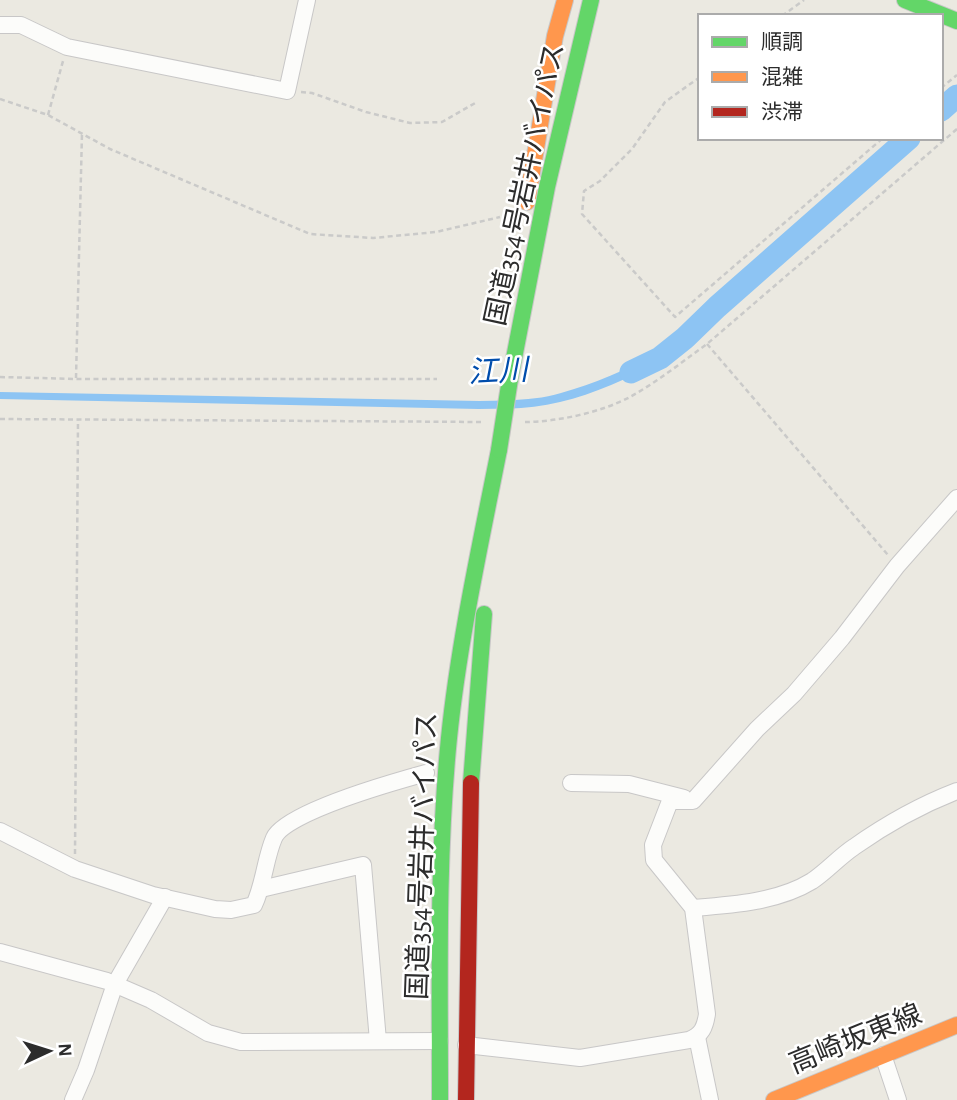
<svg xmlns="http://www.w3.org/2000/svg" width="957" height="1100" font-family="'Alegreya Sans','Noto Sans JP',sans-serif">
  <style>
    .water { fill: #8dc4f3 }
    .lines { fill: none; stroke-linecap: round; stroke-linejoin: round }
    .river { stroke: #8dc4f3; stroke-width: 23 }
    .street-casing { stroke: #c8c7c7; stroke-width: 18 }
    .fast-casing { stroke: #c8c7c7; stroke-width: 18 }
    .slow-casing { stroke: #c8c7c7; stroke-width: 18 }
    .jam-casing { stroke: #c8c7c7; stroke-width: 18 }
    .path { stroke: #cacac9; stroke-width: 2.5; stroke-dasharray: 5 3.5; stroke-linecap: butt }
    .street { stroke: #fcfcfa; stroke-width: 16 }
    .fast { stroke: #63d668; stroke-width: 16 }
    .slow { stroke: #ff974d; stroke-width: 16 }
    .jam { stroke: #b3261e; stroke-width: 16 }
    .fast-bridge-casing { stroke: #c6c5c2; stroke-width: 18; stroke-linecap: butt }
    .fast-bridge { stroke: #63d668; stroke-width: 16 }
    .labels { text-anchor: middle; stroke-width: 5; stroke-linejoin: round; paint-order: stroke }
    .street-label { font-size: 28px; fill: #2c2c2c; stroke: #fff }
    .water-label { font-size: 30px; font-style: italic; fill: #004dac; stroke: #fff }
  </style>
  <rect width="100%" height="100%" fill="#ebe9e1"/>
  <path class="water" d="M658,354L660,362C629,378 594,394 560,402C533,409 506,409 479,409L0,399V392L479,401C506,400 535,401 561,393C594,384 627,369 658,354Z"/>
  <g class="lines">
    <g class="river">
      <path d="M941,110L957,96"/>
      <path d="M631,372L660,358L685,338L717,307L909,138"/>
    </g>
    <g class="street-casing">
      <g id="street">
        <path d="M0,25H21L67,47L287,91L307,0"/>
        <path d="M571,783L629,784L684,798"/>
        <path d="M0,831L75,869L153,895L215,909L231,910L254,905C264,884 265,859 274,838C285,812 397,781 426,773"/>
        <path d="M261,889L363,865L378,1041"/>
        <path d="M693,908C732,905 778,902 812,881C827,871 839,857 854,847C888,823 918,806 957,791"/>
        <path d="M0,952L107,981L151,1000L208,1033L241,1042L440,1041"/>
        <path d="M697,1037L710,1100"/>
        <path d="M466,1045L580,1058L689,1040C702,1035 705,1027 707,1014L693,908L654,860L653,845L670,801H693L757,729L794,694L842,638L897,566L957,498"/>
        <path d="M883,1055L898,1100"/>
        <path d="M73,1100L86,1070L115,984L165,897"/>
      </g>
    </g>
    <g class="fast-casing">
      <g id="fast">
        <path d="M905,0L957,21"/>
        <path d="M510,379L547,187L591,0"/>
        <path d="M471,783L484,614"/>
        <path d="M440,1100C440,979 437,858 449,738C459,641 480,546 499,450"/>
      </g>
    </g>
    <g class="slow-casing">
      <g id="slow">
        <path d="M527,202L555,36L565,0"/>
        <path d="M774,1100L957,1025"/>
      </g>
    </g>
    <g class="jam-casing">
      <path id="jam" d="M466,1100L471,783"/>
    </g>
    <g class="path">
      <path d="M782,16L804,0"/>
      <path d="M700,77L665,102L632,149L600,181L584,191L582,214L675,317L883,138"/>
      <path d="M941,88L957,75"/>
      <path d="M301,92L312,93L366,112L410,123L442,122L477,102"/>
      <path d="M0,99L48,115L110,149L310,234L373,238L436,232L500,217"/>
      <path d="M48,115L63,61"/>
      <path d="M707,344L888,555"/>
      <path d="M0,377L76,379H437"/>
      <path d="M76,378L82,133"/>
      <path d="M0,419L483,422"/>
      <path d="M525,422C557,422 602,412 630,397C657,382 682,362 707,344L957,129"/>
      <path d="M75,854L78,420"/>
    </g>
    <use href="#street" class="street"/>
    <use href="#fast" class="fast"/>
    <use href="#slow" class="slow"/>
    <use href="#jam" class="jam"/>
    <g class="fast-bridge-casing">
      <path id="fast-bridge" d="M499,450L510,379"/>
    </g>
    <use href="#fast-bridge" class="fast-bridge"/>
  </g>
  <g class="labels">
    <g class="street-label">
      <text transform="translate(524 184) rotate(-78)" y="10">国道354号岩井バイパス</text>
      <text transform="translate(421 856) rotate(-88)" y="10">国道354号岩井バイパス</text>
      <text transform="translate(855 1038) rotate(-22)" y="10">高崎坂東線</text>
    </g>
    <g class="water-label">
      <text transform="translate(498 371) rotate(-3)" y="10">江川</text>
    </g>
  </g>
  <rect x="698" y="14" width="245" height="126" fill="#ffffff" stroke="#ababab" stroke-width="2"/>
  <rect x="712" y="37" width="35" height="10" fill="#63d668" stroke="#ababab" stroke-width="2"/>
  <text x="761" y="49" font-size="21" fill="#2c2c2c">順調</text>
  <rect x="712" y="72" width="35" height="10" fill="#ff974d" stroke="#ababab" stroke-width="2"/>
  <text x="761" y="84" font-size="21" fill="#2c2c2c">混雑</text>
  <rect x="712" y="107" width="35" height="10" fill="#b3261e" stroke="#ababab" stroke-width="2"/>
  <text x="761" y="119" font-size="21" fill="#2c2c2c">渋滞</text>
  <g transform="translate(49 1051) rotate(86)" stroke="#ffffff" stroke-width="5" paint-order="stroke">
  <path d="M0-5L12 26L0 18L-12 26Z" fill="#2c2c2c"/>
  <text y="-10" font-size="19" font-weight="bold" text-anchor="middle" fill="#2c2c2c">N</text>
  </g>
</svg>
